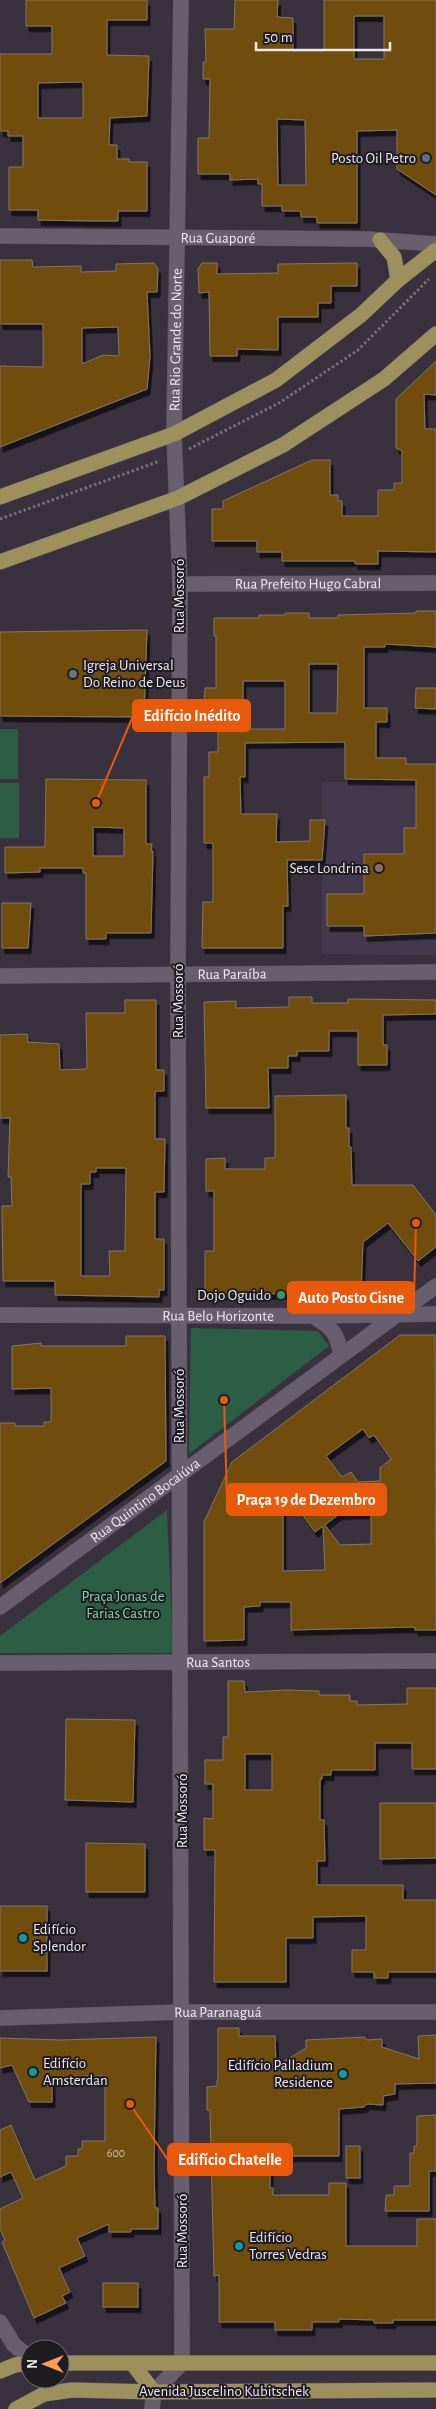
<svg xmlns="http://www.w3.org/2000/svg" width="436" height="2409" font-family="'Alegreya Sans',sans-serif">
  <style>
    .built { fill: #44394c }
    .green { fill: #2c5d45 }
    .building { fill: #6f4d0f; stroke: #827667; fill-rule: evenodd; filter: url(#shadow) }
    .lines { fill: none; stroke-linecap: round; stroke-linejoin: round }
    .minor-casing { stroke: #564f5a; stroke-width: 16 }
    .major-casing { stroke: #564f5a; stroke-width: 16 }
    .path { stroke: #776f7b; stroke-width: 3; stroke-dasharray: 2.5 2.5; stroke-linecap: butt }
    .minor { stroke: #685f6e; stroke-width: 15 }
    .major { stroke: #9d905d; stroke-width: 15 }
    .service-dot { fill: #5c6f8a; stroke: #1e1b21; stroke-width: 2 }
    .worship-dot { fill: #6b7280; stroke: #1e1b21; stroke-width: 2 }
    .education-dot { fill: #8d6e63; stroke: #1e1b21; stroke-width: 2 }
    .leisure-dot { fill: #2e9e5b; stroke: #1e1b21; stroke-width: 2 }
    .culture-dot { fill: #0f9aa8; stroke: #1e1b21; stroke-width: 2 }
    .labels { text-anchor: middle; stroke-width: 4; stroke-linejoin: round; paint-order: stroke }
    .number-label { font-size: 12px; fill: #cec0b8 }
    .poi-label { font-size: 15px; fill: #ede7f0; stroke: #1e1b21; text-anchor: end }
    .street-label { font-size: 15px; fill: #ede7f0; stroke: #1e1b21 }
    .park-label { font-size: 15px; fill: #79dbaa; stroke: #1e1b21 }
    .leader { fill: none; stroke: #e8590c; stroke-width: 2 }
    .callout-dot { fill: #e8590c; stroke: #1e1b21; stroke-width: 2 }
    .callout { fill: #e8590c; stroke: #e8590c; stroke-width: 2 }
    .callout-label { font-size: 16px; text-anchor: middle; font-weight: bold; fill: #fff }
  </style>
  <defs>
    <filter id="shadow"><feDropShadow dx="3" dy="5.5" stdDeviation="0" flood-color="#0009"/></filter>
  </defs>
  <rect width="100%" height="100%" fill="#3a313f"/>
  <path class="built" d="M436,781V955L322,954V782Z"/>
  <g class="green">
    <rect x="0" y="729" width="18" height="50"/>
    <rect x="0" y="783" width="19" height="55"/>
    <path d="M191,1328L318,1331L329,1346L189,1454Z"/>
    <path d="M167,1510L173,1653H0V1636Z"/>
  </g>
  <g class="building">
    <path d="M26,0H147V20H107V55L149,56L147,116L110,118L109,145H117V159H129V162H147V211H118V221H90L38,220V210H9V167H23V136H8V131H0V54H52V26H26ZM83,82V118H38V83Z"/>
    <path d="M235,0H278L277,17L293,18V51H324V0H436V195L397,169V130L357,131V223H317V217H301V211H282V206H262V184H258V179L230,180V174H198V138H209L210,79H203V62H206L205,29H234ZM354,16H384V59H354ZM277,119L305,120L306,185H278Z"/>
    <path d="M0,260H32L33,267L81,266V272L116,271V264L154,263L158,269L157,292H147L150,356L147,389L0,447V366L43,367V324H0ZM118,327L119,356L103,355L82,364V328Z"/>
    <path d="M202,263H217V274L278,273V264L357,263V286H331V303H318V317H278V350L237,349V356H210L209,292L199,293L198,269Z"/>
    <path d="M436,361V395L424,394L425,429H436V552L378,551V564H355V561H282V552H257V541H212V509H223V501L312,460H330V495H338V501H342V516H378V490H394V483H402V451L396,448V399Z"/>
    <path d="M416,611H436V647L385,644V647H364V708H387V722H376V758H406V764H436V933L364,936V926H327V894H364V854H404V828H416V780L345,779V742L245,743V777H240L241,814H277L276,842L310,841V820H325L322,860H287L288,906H283V948H202L203,902H213V843H204V777H209V752H218V706H204L205,688H216V636H214V618H259V615H285V613H309V618H338V615L416,613ZM309,664H338L337,713H309ZM243,681H285V729H246V720H243Z"/>
    <path d="M147,630L144,717L0,716V632Z"/>
    <path d="M416,688H436V709L415,708Z"/>
    <path d="M46,779L146,780V844H152L151,851H153L151,933H106V939H86V873H83V868H40V872L5,873V847H45ZM93,827L124,828V856H93Z"/>
    <path d="M2,903H31L28,948H2Z"/>
    <path d="M289,997H312V1003H348V999L436,1000V1014L383,1015V1045H387V1065H358V1031H329V1051H297V1056H288V1068H268L269,1108H206L204,1002L236,1001V1008L289,1007Z"/>
    <path d="M125,1000H156V1070H164V1091H155V1139H165L164,1192H155V1239H164V1290H159V1297L55,1295V1281H3L2,1206H12L11,1177H8L10,1118H0V1035L27,1034L28,1042L59,1044L60,1070L87,1069L86,1013H125ZM96,1168H126L125,1251H109L110,1276H81V1184H90V1172H96Z"/>
    <path d="M346,1095V1128H349V1147H351L352,1185H413L436,1215V1247L418,1261L388,1223L363,1242L361,1293L211,1294L205,1289V1251H214V1191H206V1159L225,1158V1169H265V1158H275V1096Z"/>
    <path d="M400,1335H435L436,1630H415V1627L291,1630V1602H260V1606L244,1607V1640L204,1641V1522L232,1462ZM363,1429L369,1438L374,1435L391,1459L380,1468V1481L358,1482L351,1472L342,1477L326,1456ZM283,1488L315,1532L323,1526L325,1570L283,1571ZM371,1513V1544L340,1545L325,1525L339,1514Z"/>
    <path d="M126,1336H165L166,1461L0,1583V1423H15V1426H44V1422H51V1388L12,1389V1346L41,1343V1346H126Z"/>
    <path d="M228,1681H244L245,1692L288,1690L319,1691V1695H350V1701H357V1705L407,1704V1688H436V1769H412V1743H375V1770H331V1775H322V1779H320V1820H324L325,1861H317V1885H403V1900H436V1972H388V1978H374V1972H352V1950H366V1916L313,1917V1938H286V1982H214L215,1850H204V1818L213,1819V1784H205V1760H223V1737H228ZM245,1754H272V1790H245Z"/>
    <path d="M66,1719L135,1720L133,1802L65,1800Z"/>
    <path d="M380,1803H436V1858L380,1859Z"/>
    <path d="M86,1843L145,1844V1892H86Z"/>
    <rect x="0" y="1906" width="47" height="65"/>
    <path d="M218,2028H239V2036H275L276,2066L306,2048V2040L364,2037L367,2040L382,2039V2047L419,2059L418,2036L436,2035V2083L395,2084V2094L383,2096V2105L367,2104L364,2107L339,2109V2156H270V2188H273V2195H329V2183H346V2246H417V2219H436V2320H393V2323H374V2320L339,2319V2322H312V2330H275V2322H219V2275L214,2276L210,2110H207V2087L217,2086V2080H218Z"/>
    <path d="M156,2037L154,2166L155,2208H158V2229H131V2232H109V2224L77,2238L85,2256L59,2268L70,2292L62,2296L66,2303L34,2318L2,2242L5,2240L0,2229V2209L23,2198L11,2172L0,2177V2130L11,2125L35,2180L66,2166V2156H78V2149H82V2141H105V2076H71V2080H52V2102H29L12,2065L0,2068V2038L61,2040Z"/>
    <path d="M436,2115V2171H429V2211H385L386,2195H394V2186H410V2153H414V2146H417V2116Z"/>
    <rect x="346" y="2146" width="14" height="32"/>
    <rect x="103" y="2283" width="35" height="24"/>
  </g>
  <g class="lines">
    <g class="minor-casing">
      <g id="minor">
        <path id="s1" d="M0,236L367,239L436,244"/>
        <path id="s2" d="M180,584L436,583"/>
        <path id="s3" d="M0,976L436,972"/>
        <path id="s4" d="M0,1315L313,1316L436,1314"/>
        <path d="M313,1316C332,1328 338,1333 341,1356"/>
        <path id="s5" d="M0,1607L436,1286"/>
        <path id="s6" d="M0,1663L436,1661"/>
        <path id="s7" d="M0,2018L182,2012H436"/>
        <path d="M0,2322L14,2345L30,2358"/>
        <path id="s8" d="M152,2409L154,2392L182,2363L178,975L180,584L174,434L181,0"/>
      </g>
    </g>
    <g class="major-casing">
      <g id="major">
        <path d="M380,240L394,257L398,280"/>
        <path d="M0,497L174,434L276,380L361,315L398,280L436,250"/>
        <path d="M0,562L178,498L283,445L384,379L436,334"/>
        <path d="M60,2363H436"/>
        <path d="M132,2363L154,2392"/>
        <path d="M0,2371L15,2365L30,2363"/>
        <path d="M16,2409L44,2394L72,2390L154,2392L436,2390"/>
      </g>
    </g>
    <g class="path">
      <path d="M189,449L279,403L358,350L429,279"/>
      <path d="M0,519L160,461"/>
    </g>
    <use href="#minor" class="minor"/>
    <use href="#major" class="major"/>
  </g>
  <circle class="service-dot" cx="426" cy="158" r="5"/>
  <circle class="worship-dot" cx="73" cy="674" r="5"/>
  <circle class="education-dot" cx="379" cy="868" r="5"/>
  <circle class="leisure-dot" cx="281" cy="1295" r="5"/>
  <g class="culture-dot">
    <circle cx="23" cy="1938" r="5"/>
    <circle cx="33" cy="2072" r="5"/>
    <circle cx="343" cy="2074" r="5"/>
    <circle cx="239" cy="2246" r="5"/>
  </g>
  <g class="labels">
    <g class="number-label">
      <text x="116" y="2157">600</text>
    </g>
    <g class="poi-label">
      <text x="416" y="163">Posto Oil Petro</text>
      <text x="83" y="670" text-anchor="start">Igreja Universal<tspan x="83" dy="17">Do Reino de Deus</tspan></text>
      <text x="369" y="873">Sesc Londrina</text>
      <text x="271" y="1300">Dojo Oguido</text>
      <text x="33" y="1934" text-anchor="start">Edifício<tspan x="33" dy="17">Splendor</tspan></text>
      <text x="43" y="2068" text-anchor="start">Edifício<tspan x="43" dy="17">Amsterdan</tspan></text>
      <text x="333" y="2070">Edifício Palladium<tspan x="333" dy="17">Residence</tspan></text>
      <text x="249" y="2242" text-anchor="start">Edifício<tspan x="249" dy="17">Torres Vedras</tspan></text>
    </g>
    <g class="street-label">
      <text dy="5" stroke="none"><textPath href="#s1" startOffset="218">Rua Guaporé</textPath></text>
      <text dy="5" stroke="none"><textPath href="#s8" startOffset="2081">Rua Rio Grande do Norte</textPath></text>
      <text dy="5" stroke="none"><textPath href="#s2" startOffset="128">Rua Prefeito Hugo Cabral</textPath></text>
      <text transform="translate(179 596) rotate(-90)" y="5">Rua Mossoró</text>
      <text dy="5" stroke="none"><textPath href="#s3" startOffset="232">Rua Paraíba</textPath></text>
      <text transform="translate(178 1001) rotate(-90)" y="5">Rua Mossoró</text>
      <text dy="5" stroke="none"><textPath href="#s4" startOffset="218">Rua Belo Horizonte</textPath></text>
      <text transform="translate(179 1406) rotate(-90)" y="5">Rua Mossoró</text>
      <text dy="5" stroke="none"><textPath href="#s5" startOffset="180">Rua Quintino Bocaiúva</textPath></text>
      <text dy="5" stroke="none"><textPath href="#s6" startOffset="218">Rua Santos</textPath></text>
      <text transform="translate(182 1811) rotate(-90)" y="5">Rua Mossoró</text>
      <text dy="5" stroke="none"><textPath href="#s7" startOffset="218">Rua Paranaguá</textPath></text>
      <text transform="translate(182 2231) rotate(-90)" y="5">Rua Mossoró</text>
      <text x="224" y="2396">Avenida Juscelino Kubitschek</text>
    </g>
    <g class="park-label">
      <text x="123" y="1601">Praça Jonas de<tspan x="123" dy="17">Farias Castro</tspan></text>
    </g>
  </g>
  <path class="leader" d="M96 803L133 716M416 1223L414 1298M224 1400L227 1499M130 2104L168 2160"/>
  <g class="callout-dot">
    <circle cx="96" cy="803" r="5"/>
    <circle cx="416" cy="1223" r="5"/>
    <circle cx="224" cy="1400" r="5"/>
    <circle cx="130" cy="2104" r="5"/>
  </g>
  <g class="callout">
    <rect x="133" y="700" width="117" height="31" rx="5"/>
    <rect x="288" y="1282" width="126" height="31" rx="5"/>
    <rect x="227" y="1484" width="159" height="31" rx="5"/>
    <rect x="168" y="2144" width="124" height="31" rx="5"/>
  </g>
  <g class="callout-label">
    <text x="192" y="721">Edifício Inédito</text>
    <text x="351" y="1303">Auto Posto Cisne</text>
    <text x="306" y="1505">Praça 19 de Dezembro</text>
    <text x="230" y="2165">Edifício Chatelle</text>
  </g>
  <g transform="translate(45 2364) rotate(270)"><circle r="24" fill="#1e1b21" stroke="#716d74"/>
  <path d="M0-4L9 19L0 12L-9 19Z" fill="#fb9e52"/>
  <text y="-8" font-size="14" font-weight="bold" text-anchor="middle" fill="#ede7f0">N</text>
  </g>
  <path d="M256 42v8h134v-8" fill="none" stroke="#ede7f0" stroke-width="2.5"/>
  <text x="264" y="42" font-size="15" fill="#ede7f0" stroke="#1e1b21" stroke-width="4" paint-order="stroke">50 m</text>
</svg>
